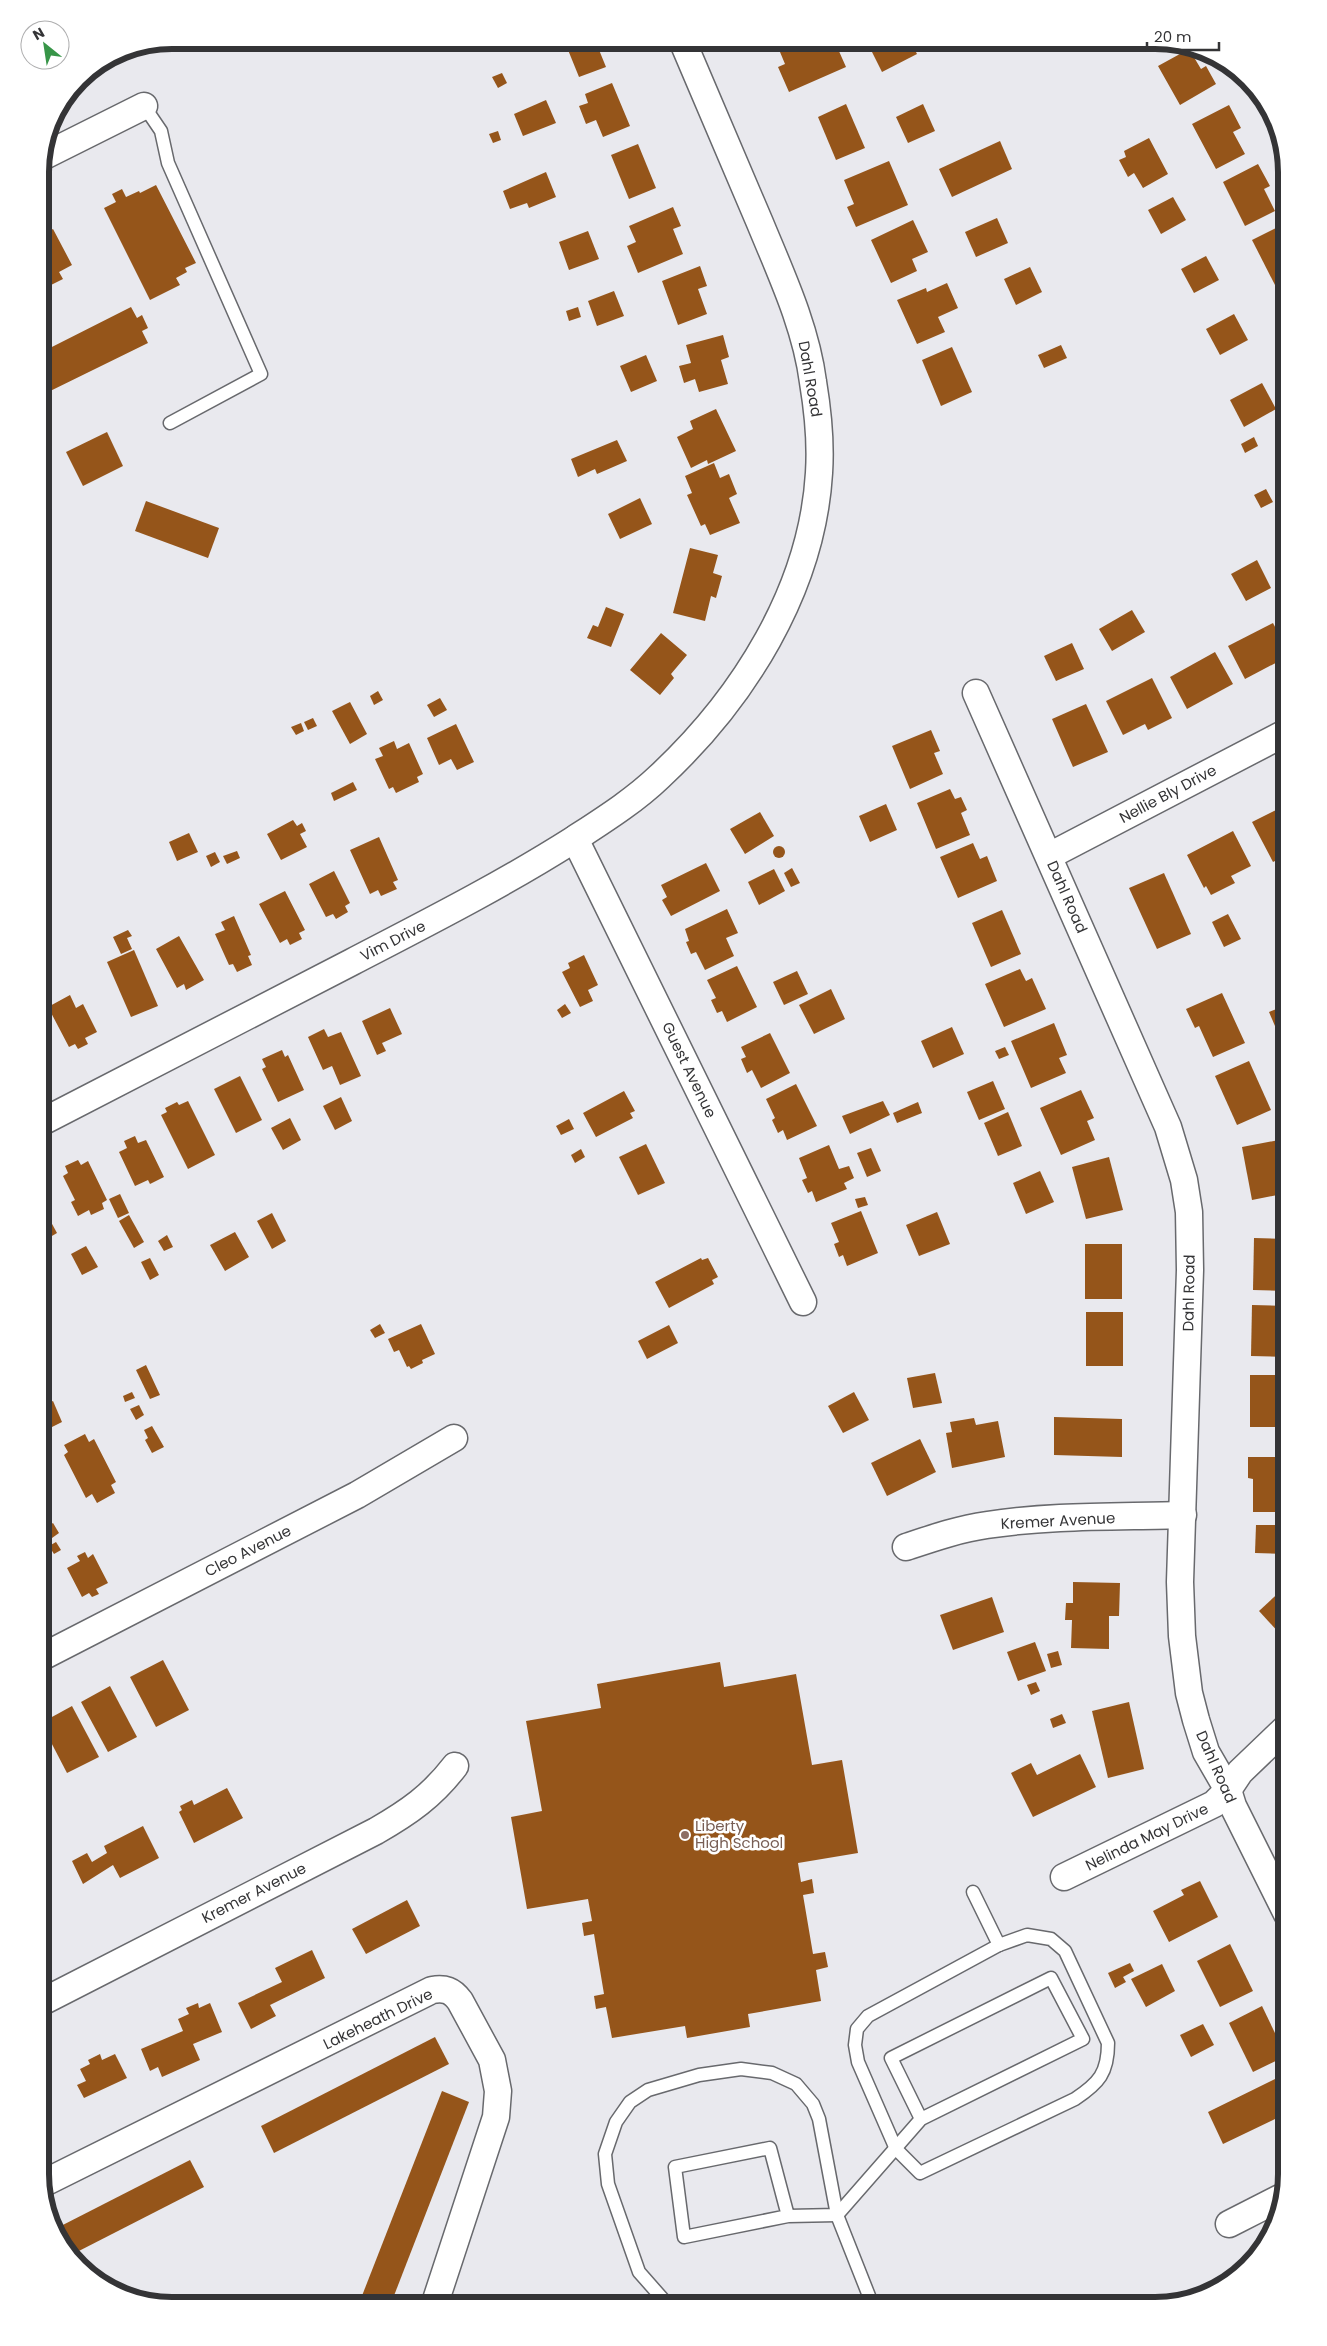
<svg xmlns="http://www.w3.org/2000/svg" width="1327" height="2346" font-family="Poppins,sans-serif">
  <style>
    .building { fill: #95551a }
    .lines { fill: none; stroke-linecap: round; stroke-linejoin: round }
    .service-casing { stroke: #68696d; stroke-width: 15 }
    .minor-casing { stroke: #68696d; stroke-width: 29 }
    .service { stroke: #fff; stroke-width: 12 }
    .minor { stroke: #fff; stroke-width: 26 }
    .education-dot { fill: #8d6e63; stroke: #fff; stroke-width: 2 }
    .labels { text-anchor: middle; stroke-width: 5; stroke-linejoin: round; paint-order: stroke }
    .street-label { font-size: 15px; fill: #343436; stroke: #fff }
    .education-label { font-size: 15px; fill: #785e54; stroke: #fff; text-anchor: start }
    .rim { fill: none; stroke: #343436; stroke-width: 6 }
  </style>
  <rect width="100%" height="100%" fill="#e9e9ee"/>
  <g class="building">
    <path d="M564,40H595L606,67L579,77Z"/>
    <path d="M807,40H834L846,67L789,92L778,67L785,64L780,52Z"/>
    <path d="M876,40H910L917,54L882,72L868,44Z"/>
    <path d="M1189,49L1201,69L1206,66L1216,84L1180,105L1158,66Z"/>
    <path d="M502,73L507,83L498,88L492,77Z"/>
    <path d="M612,83L630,126L603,137L596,120L586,124L579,106L588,103L585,94Z"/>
    <path d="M546,100L556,123L523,136L514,114Z"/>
    <path d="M846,104L865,148L836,160L818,117Z"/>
    <path d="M923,104L935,131L908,143L896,117Z"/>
    <path d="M1229,105L1241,128L1233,132L1245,154L1216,169L1192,124Z"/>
    <path d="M498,131L501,140L493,143L489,134Z"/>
    <path d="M1149,138L1168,174L1143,188L1134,173L1128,177L1119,160L1126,157L1124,151Z"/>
    <path d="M1000,141L1012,169L952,197L939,169Z"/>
    <path d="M638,144L656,188L629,199L611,155Z"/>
    <path d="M889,161L908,205L856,227L847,207L854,204L844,180Z"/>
    <path d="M1258,164L1270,186L1264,189L1275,211L1245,226L1223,182Z"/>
    <path d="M546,172L556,197L529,208L527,203L510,209L503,191Z"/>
    <path d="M156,185L196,263L185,268L187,272L176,278L180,285L150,300L104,208L116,202L112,194L122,189L126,197L139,191L140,193Z"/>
    <path d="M1173,197L1186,220L1161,234L1148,210Z"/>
    <path d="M673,207L681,226L673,229L683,254L638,273L627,246L636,242L629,226Z"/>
    <path d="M997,218L1008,243L976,257L965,232Z"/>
    <path d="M913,220L928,252L912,259L917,271L891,283L871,240Z"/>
    <path d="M1286,223L1287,279L1275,285L1252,240Z"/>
    <path d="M53,229L72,265L59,272L63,279L43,289L40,284V236Z"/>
    <path d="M588,231L599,259L569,270L559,242Z"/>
    <path d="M1206,256L1219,280L1194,293L1181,269Z"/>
    <path d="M700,266L707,286L698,289L707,314L678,325L662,281Z"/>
    <path d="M1030,267L1042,292L1016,305L1004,279Z"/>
    <path d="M947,283L958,308L938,317L945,332L917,344L897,300L926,288L927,292Z"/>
    <path d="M614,291L624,316L597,326L588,301Z"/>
    <path d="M131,307L137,318L142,315L148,328L142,331L148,343L40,396V353Z"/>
    <path d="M578,307L581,317L569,321L566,311Z"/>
    <path d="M1234,314L1248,340L1220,355L1206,329Z"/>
    <path d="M723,335L729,357L721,360L728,384L699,392L695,379L684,383L679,366L691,363L686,345Z"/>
    <path d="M1061,345L1067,358L1044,368L1038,355Z"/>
    <path d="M952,347L972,392L941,406L922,360Z"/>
    <path d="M646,355L657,381L631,392L620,366Z"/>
    <path d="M1262,383L1276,409L1244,427L1230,400Z"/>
    <path d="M716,409L736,451L708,464L707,460L691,468L677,437L693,429L690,421Z"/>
    <path d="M107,432L123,466L83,486L66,452Z"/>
    <path d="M1254,437L1258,446L1245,453L1241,444Z"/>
    <path d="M617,440L627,461L597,474L595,469L578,477L571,459Z"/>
    <path d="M714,463L720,478L729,474L737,494L729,498L740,523L710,535L705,524L701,526L687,495L692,493L685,476Z"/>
    <path d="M1266,489L1273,502L1261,508L1254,495Z"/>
    <path d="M640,498L652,524L620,539L608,514Z"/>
    <path d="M146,501L219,528L208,558L135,531Z"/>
    <path d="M1287,533V551L1279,537Z"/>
    <path d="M690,548L718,555L713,573L722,576L716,598L711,596L705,621L673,613Z"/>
    <path d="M1257,560L1271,588L1246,601L1231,574Z"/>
    <path d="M606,607L624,614L611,647L587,638L593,625L598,627Z"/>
    <path d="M1132,610L1145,632L1112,651L1099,629Z"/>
    <path d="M1273,623L1287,650V657L1245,679L1228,646Z"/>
    <path d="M661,633L687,655L671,674L674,678L660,695L630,670Z"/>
    <path d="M1072,643L1084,669L1056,681L1044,656Z"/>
    <path d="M1215,652L1233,684L1187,709L1170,677Z"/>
    <path d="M1152,678L1172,718L1148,730L1145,724L1123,735L1106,701Z"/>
    <path d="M378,691L383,700L374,705L370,696Z"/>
    <path d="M440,698L447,710L434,717L427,705Z"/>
    <path d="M350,702L367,734L350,744L332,711Z"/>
    <path d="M1086,704L1108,752L1073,767L1052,719Z"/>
    <path d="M313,718L317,726L308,730L304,722Z"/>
    <path d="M301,723L304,731L296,735L291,727Z"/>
    <path d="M456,724L474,762L457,770L451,759L439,765L427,738Z"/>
    <path d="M931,730L940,751L934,753L943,774L910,789L892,746Z"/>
    <path d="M394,741L397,749L409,743L423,774L417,777L419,782L396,793L393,787L389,789L375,759L383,756L379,748Z"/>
    <path d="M353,782L357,790L334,801L331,793Z"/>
    <path d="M950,789L955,799L961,797L967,810L961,813L970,835L936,849L917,803Z"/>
    <path d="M886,804L897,830L870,842L859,816Z"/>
    <path d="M1276,810L1280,818L1287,814V855L1273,862L1252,822Z"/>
    <path d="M760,812L774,836L745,854L730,829Z"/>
    <path d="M293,820L297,826L302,823L306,831L300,834L307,847L281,860L267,834Z"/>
    <path d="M1233,831L1251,866L1231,876L1235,883L1211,895L1206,886L1204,888L1187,855Z"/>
    <path d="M189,833L198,852L177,861L169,842Z"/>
    <path d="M379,837L398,880L393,882L397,889L381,896L378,890L370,894L350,850Z"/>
    <path d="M973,843L980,859L987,856L997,881L958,898L940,857Z"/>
    <circle cx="779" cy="852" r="6"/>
    <path d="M237,851L240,858L227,864L223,856Z"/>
    <path d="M215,852L220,862L211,867L206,856Z"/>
    <path d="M706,863L720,891L671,916L662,900L667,897L661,885Z"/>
    <path d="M792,868L800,883L791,887L784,873Z"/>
    <path d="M774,869L785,891L759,905L748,882Z"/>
    <path d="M334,871L350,903L345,906L348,912L336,919L333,914L326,917L309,884Z"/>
    <path d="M1164,873L1191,934L1157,949L1129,888Z"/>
    <path d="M285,891L305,930L299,933L302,939L290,945L287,939L280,943L259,904Z"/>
    <path d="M727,909L738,933L726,938L734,956L705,970L696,952L691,954L686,942L689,941L685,929Z"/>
    <path d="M1002,910L1021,954L991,967L972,923Z"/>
    <path d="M1228,914L1241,939L1224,947L1212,922Z"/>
    <path d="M234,916L251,955L248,956L252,965L237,972L233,964L229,965L215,934L225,930L221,922Z"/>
    <path d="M128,930L132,936L127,938L132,949L121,954L113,937Z"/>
    <path d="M179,936L204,980L186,990L184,984L177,988L156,949Z"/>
    <path d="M134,950L158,1006L131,1017L107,962Z"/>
    <path d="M584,955L598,985L588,990L593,1001L580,1007L562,972L570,968L568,963Z"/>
    <path d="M737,966L757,1007L727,1022L722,1011L717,1013L711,1000L716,998L707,980Z"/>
    <path d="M1020,969L1026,981L1032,978L1046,1009L1004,1027L985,984Z"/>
    <path d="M797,971L808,994L784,1005L773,982Z"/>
    <path d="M831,989L845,1019L814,1034L799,1005Z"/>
    <path d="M1222,993L1245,1043L1213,1057L1199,1026L1195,1028L1186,1009Z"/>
    <path d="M70,995L76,1008L83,1004L97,1032L85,1038L88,1044L78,1049L75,1044L69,1047L48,1007Z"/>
    <path d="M565,1004L571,1013L562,1018L557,1010Z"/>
    <path d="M1287,1005V1038L1281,1040L1269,1012Z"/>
    <path d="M390,1008L402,1034L382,1043L386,1051L377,1055L362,1021Z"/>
    <path d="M1054,1023L1067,1055L1059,1058L1066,1073L1031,1088L1011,1041Z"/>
    <path d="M952,1027L964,1054L933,1068L921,1041Z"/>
    <path d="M324,1029L328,1037L341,1032L361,1076L340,1085L332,1066L323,1070L308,1037Z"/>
    <path d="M770,1033L790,1073L761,1088L752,1070L747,1073L741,1059L746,1057L741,1047Z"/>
    <path d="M1005,1047L1009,1055L999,1059L995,1051Z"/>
    <path d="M282,1050L285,1057L288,1055L304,1090L278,1102L262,1069L266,1067L262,1059Z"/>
    <path d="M1249,1061L1271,1110L1237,1125L1215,1076Z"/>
    <path d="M240,1076L262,1120L236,1133L214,1089Z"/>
    <path d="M993,1081L1005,1109L979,1120L967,1092Z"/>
    <path d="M796,1084L817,1126L787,1140L783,1130L778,1133L772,1120L775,1118L766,1099Z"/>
    <path d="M1081,1090L1094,1118L1087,1121L1095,1140L1061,1155L1040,1108Z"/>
    <path d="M624,1091L635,1111L630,1113L633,1118L596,1137L583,1113Z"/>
    <path d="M341,1097L352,1121L335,1130L323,1106Z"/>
    <path d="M188,1101L215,1155L188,1169L161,1115L167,1112L165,1108L177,1102L179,1105Z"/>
    <path d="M883,1101L890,1115L850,1134L842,1116Z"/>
    <path d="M918,1102L922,1113L897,1123L893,1113Z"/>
    <path d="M1008,1112L1022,1146L998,1156L984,1123Z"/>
    <path d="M290,1118L301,1140L283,1150L271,1128Z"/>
    <path d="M569,1119L574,1129L561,1135L556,1126Z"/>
    <path d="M135,1136L138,1143L146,1140L164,1177L150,1184L148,1180L135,1186L119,1152L127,1148L124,1141Z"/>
    <path d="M1279,1140L1287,1179V1193L1252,1200L1242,1147Z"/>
    <path d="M646,1144L665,1183L638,1195L619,1157Z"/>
    <path d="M829,1145L839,1169L849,1166L854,1178L844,1183L847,1189L816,1202L812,1191L808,1193L802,1180L807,1178L799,1158Z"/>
    <path d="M871,1148L881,1171L867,1177L857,1153Z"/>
    <path d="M581,1149L585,1157L575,1163L571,1155Z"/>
    <path d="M1109,1157L1123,1210L1086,1219L1072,1167Z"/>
    <path d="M78,1160L81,1165L88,1161L107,1200L102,1203L104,1209L91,1215L89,1210L78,1216L71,1202L75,1200L63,1176L68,1173L65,1166Z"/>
    <path d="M1040,1171L1054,1202L1026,1214L1013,1183Z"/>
    <path d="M120,1194L129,1213L118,1218L109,1199Z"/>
    <path d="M865,1197L868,1205L858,1208L855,1199Z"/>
    <path d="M40,1202L57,1233L40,1243Z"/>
    <path d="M861,1211L878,1253L847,1266L843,1255L839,1257L834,1244L839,1242L831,1223Z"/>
    <path d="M937,1212L950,1244L919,1256L906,1225Z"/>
    <path d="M272,1213L286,1241L272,1249L257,1221Z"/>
    <path d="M129,1215L144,1242L134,1248L119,1221Z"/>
    <path d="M235,1232L249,1257L225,1271L210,1245Z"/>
    <path d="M167,1235L173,1247L164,1251L158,1241Z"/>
    <path d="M1254,1238L1287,1239V1291L1253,1290Z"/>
    <rect x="1085" y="1244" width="37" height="55"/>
    <path d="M86,1246L98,1267L82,1275L71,1254Z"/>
    <path d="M150,1258L159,1275L150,1280L141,1262Z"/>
    <path d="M701,1258L702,1260L708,1258L718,1277L712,1280L714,1284L669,1308L655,1282Z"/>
    <path d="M1252,1305L1287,1306V1357L1251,1356Z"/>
    <rect x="1086" y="1312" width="37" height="54"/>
    <path d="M380,1324L385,1333L375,1338L370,1330Z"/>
    <path d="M421,1324L435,1354L422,1360L423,1363L411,1369L409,1366L407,1367L399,1350L394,1352L388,1339Z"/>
    <path d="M669,1325L678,1343L647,1359L638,1341Z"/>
    <path d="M146,1365L160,1395L150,1399L136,1370Z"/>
    <path d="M935,1373L942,1403L913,1408L907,1378Z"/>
    <rect x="1250" y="1375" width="37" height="52"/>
    <path d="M132,1392L135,1398L125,1402L123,1396Z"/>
    <path d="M854,1392L869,1420L843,1433L828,1406Z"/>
    <path d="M53,1401L62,1422L50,1428L41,1406Z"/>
    <path d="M139,1405L144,1415L136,1420L130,1409Z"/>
    <path d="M1054,1417L1122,1419V1457L1054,1455Z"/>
    <path d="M974,1418L976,1425L998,1421L1005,1457L952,1468L946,1433L952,1432L950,1422Z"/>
    <path d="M152,1426L164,1447L152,1453L145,1440L148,1438L144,1430Z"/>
    <path d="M85,1434L89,1442L94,1439L116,1482L111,1485L115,1493L97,1503L92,1494L86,1498L64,1455L68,1452L64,1445Z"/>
    <path d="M920,1439L936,1472L887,1496L871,1463Z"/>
    <path d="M1248,1457H1287V1512H1253V1479L1248,1478Z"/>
    <path d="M53,1523L59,1533L52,1538L45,1528Z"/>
    <path d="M1256,1525H1285V1554L1255,1553Z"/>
    <path d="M56,1542L61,1550L54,1554L49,1546Z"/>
    <path d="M85,1552L88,1558L93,1554L108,1583L96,1589L99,1594L92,1597L89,1593L82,1597L67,1568L80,1561L77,1556Z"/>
    <path d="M1073,1582L1120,1583L1119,1616H1109V1649L1071,1648L1072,1620H1065L1066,1603H1073Z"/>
    <path d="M1287,1585V1631L1282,1636L1259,1611Z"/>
    <path d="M992,1597L1004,1632L953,1650L940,1615Z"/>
    <path d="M1035,1642L1046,1671L1018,1681L1007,1652Z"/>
    <path d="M1058,1651L1062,1665L1051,1668L1047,1654Z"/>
    <path d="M163,1660L189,1710L156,1727L130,1677Z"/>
    <path d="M720,1662L724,1687L796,1674L812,1765L842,1760L858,1853L798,1863L801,1882L812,1879L814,1893L803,1895L813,1954L825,1952L828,1967L816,1970L821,2001L748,2014L750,2027L687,2038L685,2026L612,2038L606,2007L596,2009L594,1996L604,1994L594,1934L584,1936L582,1923L592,1921L588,1899L527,1909L511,1817L542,1811L526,1721L601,1708L597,1684Z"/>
    <path d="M1036,1682L1040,1691L1031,1695L1027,1685Z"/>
    <path d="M110,1686L137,1737L108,1752L81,1702Z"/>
    <path d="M1129,1702L1144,1769L1108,1778L1092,1711Z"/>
    <path d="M72,1706L99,1757L67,1773L41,1723Z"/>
    <path d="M1062,1714L1066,1723L1053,1728L1050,1719Z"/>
    <path d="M1080,1754L1096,1787L1033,1817L1011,1773L1031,1763L1037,1775Z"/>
    <path d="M227,1788L243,1818L194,1843L179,1812L182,1810L180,1806L192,1800L194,1805Z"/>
    <path d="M143,1826L159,1858L120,1878L113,1865L83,1884L72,1861L87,1853L92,1862L107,1853L104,1846Z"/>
    <path d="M1200,1881L1218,1917L1169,1942L1153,1911L1184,1895L1181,1890Z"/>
    <path d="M40,1887L52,1910L41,1916L43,1921L40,1923Z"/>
    <path d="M407,1900L420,1926L366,1954L352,1929Z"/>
    <path d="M1230,1944L1253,1991L1220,2007L1197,1961Z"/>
    <path d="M312,1950L325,1978L270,2005L276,2016L251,2029L238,2003L282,1982L275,1968Z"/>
    <path d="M1130,1963L1134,1971L1123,1977L1126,1982L1115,1988L1108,1973Z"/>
    <path d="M1162,1964L1175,1991L1146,2007L1131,1979Z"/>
    <path d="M198,2003L199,2008L210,2003L222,2032L193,2044L200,2060L162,2077L158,2067L150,2071L141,2049L183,2031L178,2019L189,2014L186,2008Z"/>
    <path d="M1262,2006L1286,2056L1253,2072L1229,2023Z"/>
    <path d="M1203,2024L1214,2045L1191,2057L1180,2035Z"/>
    <path d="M435,2037L449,2064L274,2153L261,2126Z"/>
    <path d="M100,2054L102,2060L115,2054L127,2078L84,2098L77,2085L86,2081L80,2069L90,2064L88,2060Z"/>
    <path d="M1287,2073V2118L1277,2123L1275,2119L1223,2144L1208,2112Z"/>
    <path d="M442,2091L469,2102L390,2306H358Z"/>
    <path d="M190,2160L204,2187L73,2254L53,2232V2230Z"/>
  </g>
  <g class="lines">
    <g class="service-casing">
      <g id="service">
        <path d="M144,106L161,131L168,163L261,374L170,423"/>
        <path d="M973,1892L999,1945"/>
        <path d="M1027,1935L1051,1939L1065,1951L1108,2043C1108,2073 1099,2083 1075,2099L920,2173L896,2149L858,2062L855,2045L857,2029L868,2016L999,1945Z"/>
        <path d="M788,2216L770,2148L675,2167L684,2237L788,2216L837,2215L921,2119L1083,2039L1051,1978L891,2058L921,2119"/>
        <path d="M669,2306L639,2272L608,2184L605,2154L616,2122L630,2102L648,2090L699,2075L741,2069L772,2073L796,2084L813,2104L819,2119L837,2215L873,2306"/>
      </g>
    </g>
    <g class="minor-casing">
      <g id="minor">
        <path d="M42,157L144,106"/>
        <path d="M976,693L1168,1127L1184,1180L1189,1212L1190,1270L1180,1582L1182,1636L1189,1693L1196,1720L1206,1752L1228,1790L1233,1806L1287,1914"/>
        <path d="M575,839L803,1302"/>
        <path d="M1049,856L1287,732"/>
        <path d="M40,1123C144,1069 248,1015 352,962C427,923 502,885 573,840C602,821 634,801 659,777C743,699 812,590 819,473C821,443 818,412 813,382C806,327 781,274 760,223C734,162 708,101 682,40"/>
        <path d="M906,1547C933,1538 959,1529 987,1525C1051,1515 1118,1517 1183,1515"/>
        <path d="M40,1658L357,1495L454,1438"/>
        <path d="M1064,1877L1214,1804L1228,1790L1240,1772L1287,1727"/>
        <path d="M40,2003L376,1831C409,1812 432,1796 455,1766"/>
        <path d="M42,2184L432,1990C445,1988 452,1990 460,2001L492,2060L498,2091L496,2117L434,2306"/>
        <path d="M1229,2224L1280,2198"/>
      </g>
    </g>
    <use href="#service" class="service"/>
    <use href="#minor" class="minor"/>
  </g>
  <circle class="education-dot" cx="685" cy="1835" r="5"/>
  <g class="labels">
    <g class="street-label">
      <text transform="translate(810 379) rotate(80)" y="5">Dahl Road</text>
      <text transform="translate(1168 794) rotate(-28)" y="5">Nellie Bly Drive</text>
      <text transform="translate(1067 897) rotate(66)" y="5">Dahl Road</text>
      <text transform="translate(393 941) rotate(-27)" y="5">Vim Drive</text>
      <text transform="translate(689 1070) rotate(64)" y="5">Guest Avenue</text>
      <text transform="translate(1189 1293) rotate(-89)" y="5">Dahl Road</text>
      <text transform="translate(1058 1521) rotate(-3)" y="5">Kremer Avenue</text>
      <text transform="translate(248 1551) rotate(-27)" y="5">Cleo Avenue</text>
      <text transform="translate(1216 1767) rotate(66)" y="5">Dahl Road</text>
      <text transform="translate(1147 1837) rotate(-26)" y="5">Nelinda May Drive</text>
      <text transform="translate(254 1893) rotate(-27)" y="5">Kremer Avenue</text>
      <text transform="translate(378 2019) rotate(-26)" y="5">Lakeheath Drive</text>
    </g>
    <g class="education-label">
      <text x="695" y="1831">Liberty<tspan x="695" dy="17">High School</tspan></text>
    </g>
  </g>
  <path d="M0 0H1327V2346H0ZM172 49H1155A123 123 0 0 1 1278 172V2174A123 123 0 0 1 1155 2297H172A123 123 0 0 1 49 2174V172A123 123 0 0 1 172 49Z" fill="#fff" fill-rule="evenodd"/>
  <path class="rim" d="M172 49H1155A123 123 0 0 1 1278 172V2174A123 123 0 0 1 1155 2297H172A123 123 0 0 1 49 2174V172A123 123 0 0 1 172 49Z"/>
  <g transform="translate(45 45) rotate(330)"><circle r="24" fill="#ffffff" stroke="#aeaeaf"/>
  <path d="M0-4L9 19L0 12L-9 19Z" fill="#379548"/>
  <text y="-8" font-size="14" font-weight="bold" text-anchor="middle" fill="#343436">N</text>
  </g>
  <path d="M1147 42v8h72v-8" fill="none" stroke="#343436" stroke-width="2.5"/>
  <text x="1154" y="42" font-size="15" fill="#343436" stroke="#ffffff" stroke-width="4" paint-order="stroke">20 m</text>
</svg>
